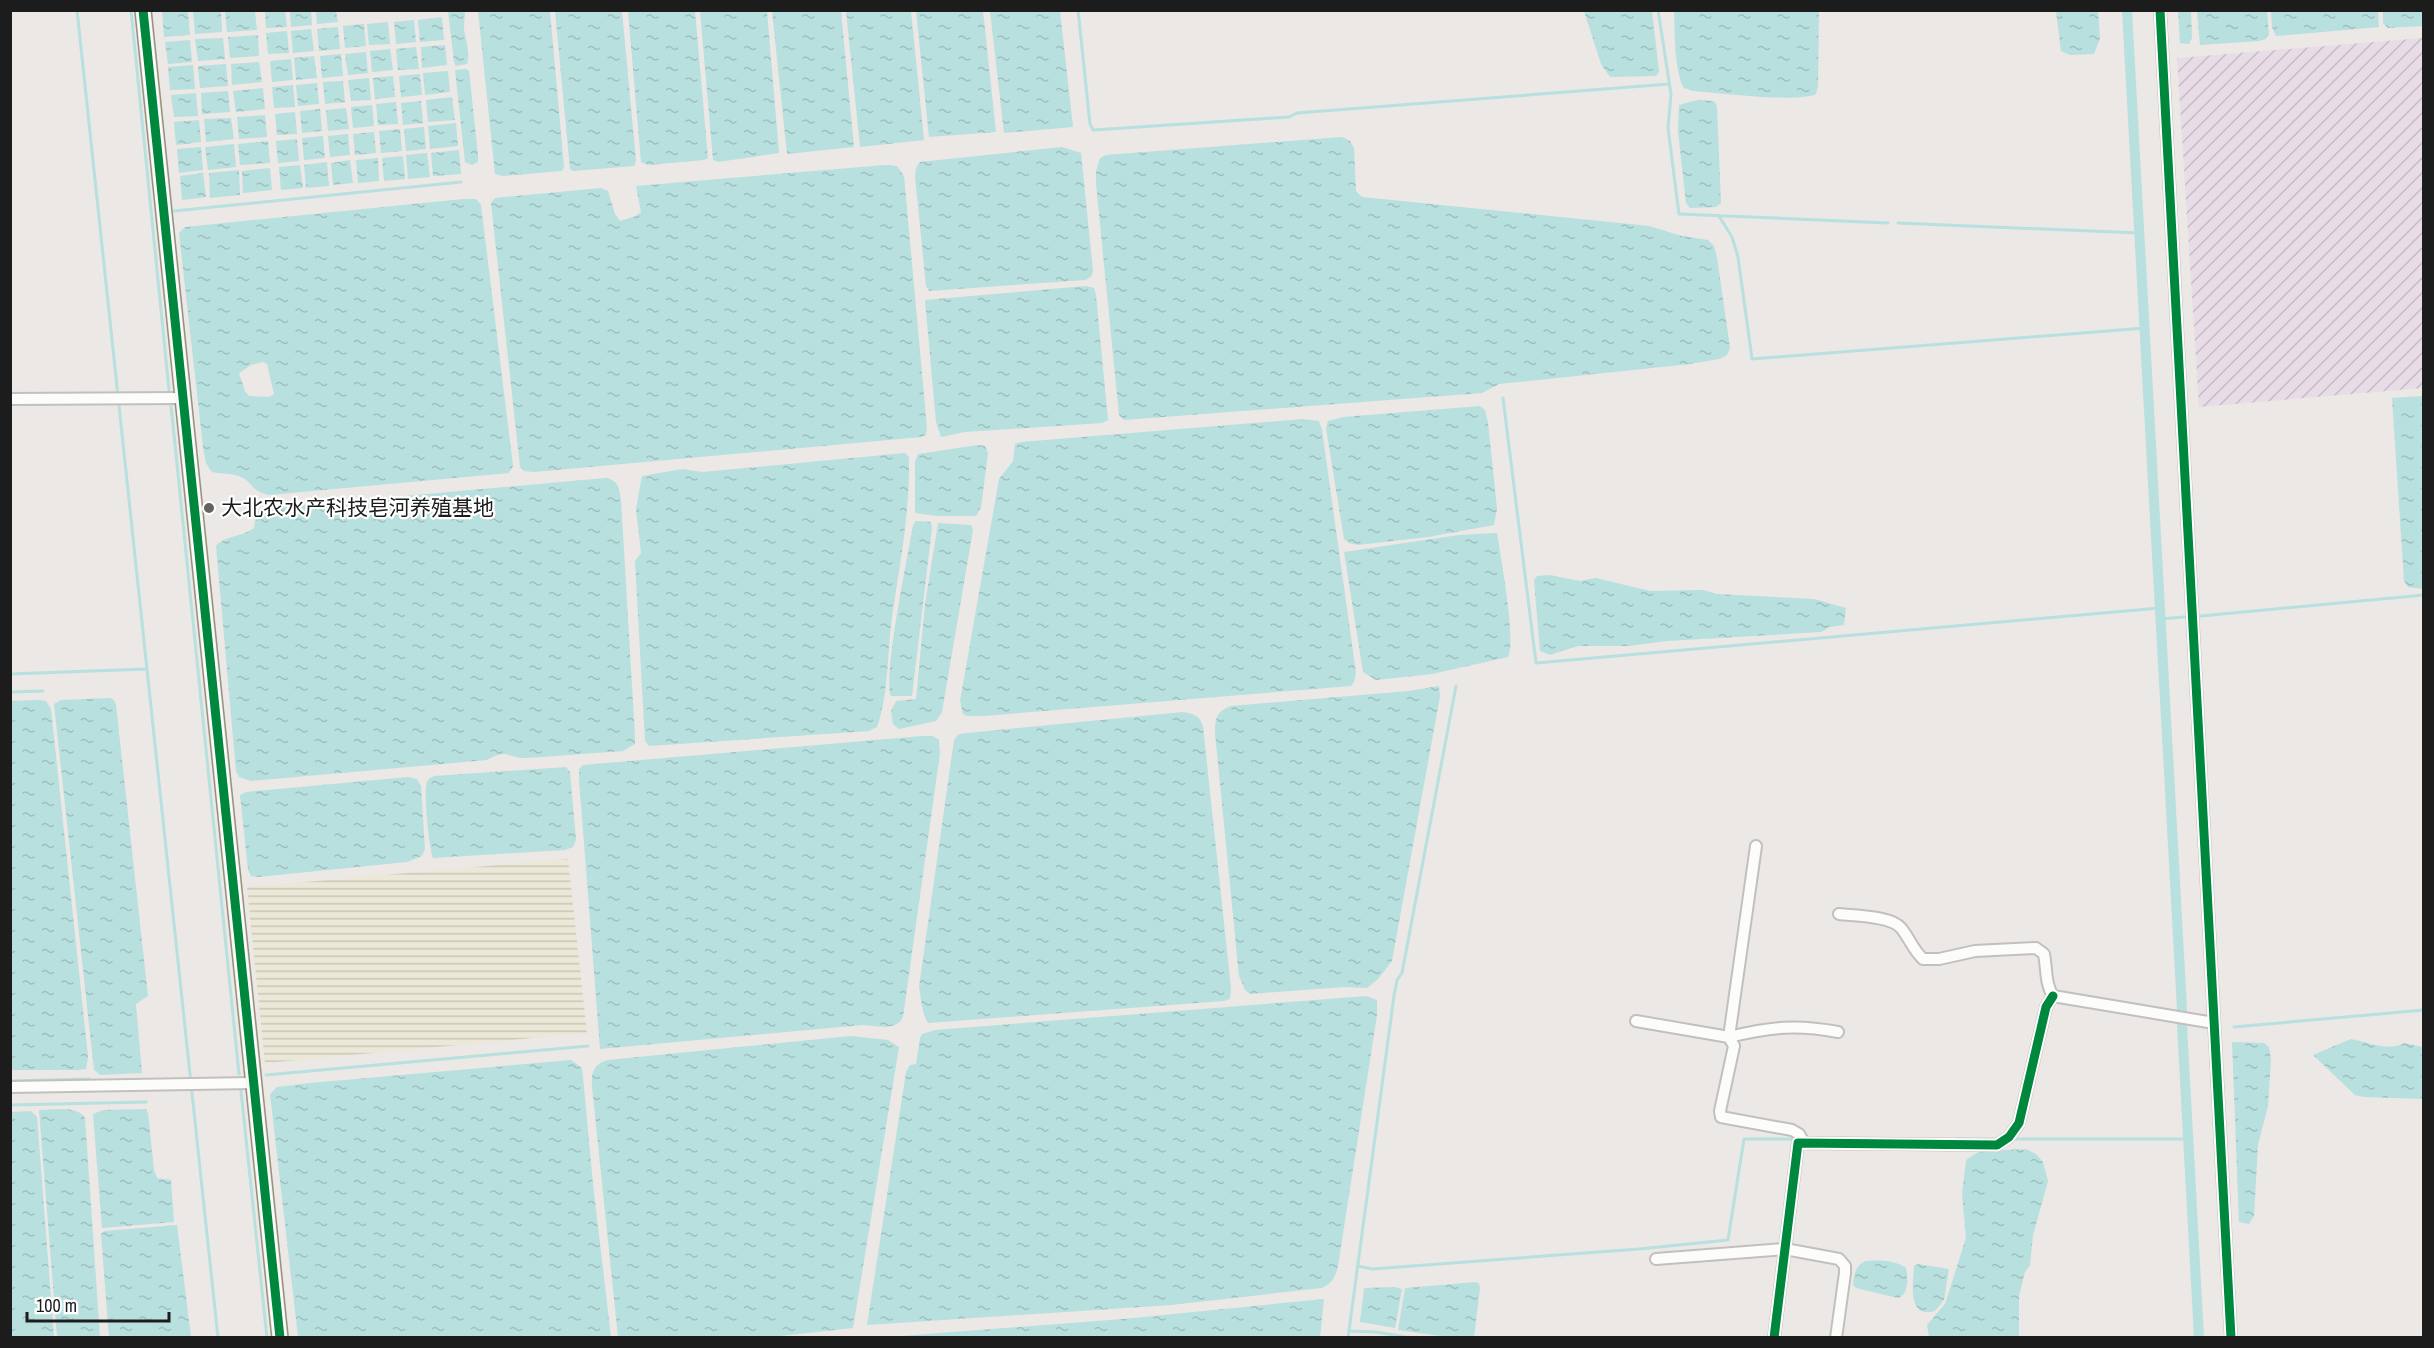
<svg xmlns="http://www.w3.org/2000/svg" width="2434" height="1348" font-family="'Archivo Narrow','Noto Sans SC',sans-serif">
  <style>
    .industrial { fill: url(#industrial-furrows) }
    .farmland { fill: url(#farmland-rules) }
    .water { fill: url(#water-ripples); fill-rule: evenodd }
    .lines { fill: none; stroke-linecap: round; stroke-linejoin: round }
    .stream { stroke: #b7e0df; stroke-width: 3 }
    .canal { stroke: #b7e0df; stroke-width: 10 }
    .street-casing { stroke: #c2c0bf; stroke-width: 14 }
    .secondary-casing { stroke: #95917d; stroke-width: 18 }
    .street { stroke: #fcfcfb; stroke-width: 10 }
    .secondary { stroke: #f3f0e9; stroke-width: 15 }
    .cycleway-casing { stroke: #fff; stroke-width: 13 }
    .cycleway { stroke: #00873e; stroke-width: 9 }
    .poi-dot { fill: #646362; stroke: #fff; stroke-width: 2 }
    .labels { text-anchor: middle; stroke-width: 4.5; stroke-linejoin: round; paint-order: stroke }
    .poi-label { font-size: 21px; fill: #1c1c1c; stroke: #fff; text-anchor: start }
  </style>
  <defs>
    <pattern id="industrial-furrows" width="10" height="10" patternUnits="userSpaceOnUse" patternTransform="scale(1.5)"><rect width="10" height="10" fill="#e8dce6"/><path d="M-1 1l2-2M0 10L10 0M9 11l2-2" fill="none" stroke="#c6bcc5"/></pattern>
    <pattern id="farmland-rules" width="6" height="5" patternUnits="userSpaceOnUse" patternTransform="scale(1.5)"><rect width="6" height="5" fill="#ece8d7"/><path d="M0 2.5h6" fill="none" stroke="#cac6b8"/></pattern>
    <pattern id="water-ripples" width="26" height="14" patternUnits="userSpaceOnUse" patternTransform="scale(1.5)"><rect width="26" height="14" fill="#b7e0df"/><path d="M2 4q2-2 4 0t4 0M15 11q2-2 4 0t4 0" fill="none" stroke="#9dc0bf"/></pattern>
  </defs>
  <rect width="100%" height="100%" fill="#ebe8e5"/>
  <path class="industrial" d="M2423,38V388L2199,407L2177,58Z"/>
  <path class="farmland" d="M568,859L587,1033L265,1063L247,887Z"/>
  <g class="water">
    <path d="M162,11H188L190,35L164,37Z"/>
    <path d="M193,11H221L222,32L195,34Z"/>
    <path d="M225,11H255L257,30L227,32Z"/>
    <path d="M265,11H285L287,27L266,28Z"/>
    <path d="M290,11H311L312,25L291,27Z"/>
    <path d="M316,11H336L338,22L317,24Z"/>
    <path d="M448,11H465C465,18 463,28 465,35C467,45 470,54 467,64L456,66L454,62Z"/>
    <path d="M478,11H550L564,167L562,171L503,176L495,174Z"/>
    <path d="M555,11H622L636,161L634,166L573,171L570,169Z"/>
    <path d="M628,11H695L708,158L704,160L648,165L641,162Z"/>
    <path d="M700,11H767L779,153L718,162L713,160Z"/>
    <path d="M772,11H841L854,147L787,154Z"/>
    <path d="M846,11H911L924,140L860,147Z"/>
    <path d="M916,11H983L996,132L929,137Z"/>
    <path d="M990,11H1060L1073,127L1004,133Z"/>
    <path d="M1584,11H1652L1659,72L1656,76L1610,77L1601,64Z"/>
    <path d="M1674,11H1819L1818,86L1816,94C1798,103 1718,93 1694,91L1684,88C1674,70 1675,32 1674,11Z"/>
    <path d="M2056,11H2098L2100,38L2094,54L2070,55L2061,51Z"/>
    <path d="M2178,11H2191L2192,38L2189,44L2180,43Z"/>
    <path d="M2197,11H2267L2269,35L2266,39L2259,41L2200,45Z"/>
    <path d="M2271,11H2378L2379,27L2276,36L2272,27Z"/>
    <path d="M2383,11H2423V26L2388,28L2383,23Z"/>
    <path d="M442,17L444,40L420,42L418,20Z"/>
    <path d="M414,20L416,42L396,44L394,22Z"/>
    <path d="M388,22L390,44L369,45L367,24Z"/>
    <path d="M364,24L366,46L345,48L343,26Z"/>
    <path d="M338,27L340,49L319,51L317,29Z"/>
    <path d="M311,29L314,51L293,53L291,31Z"/>
    <path d="M287,31L289,53L268,54L266,33Z"/>
    <path d="M258,35L259,56L230,58L228,37Z"/>
    <path d="M223,38L225,59L198,61L195,39Z"/>
    <path d="M190,40L192,62L168,64L165,42Z"/>
    <path d="M445,45L447,65L422,68L421,47Z"/>
    <path d="M416,47L419,69L398,70L396,49Z"/>
    <path d="M390,49L393,70L372,72L370,51Z"/>
    <path d="M366,52L368,73L348,75L345,54Z"/>
    <path d="M341,54L343,76L322,78L320,56Z"/>
    <path d="M314,56L317,78L296,80L294,58Z"/>
    <path d="M291,59L293,80L272,82L270,61Z"/>
    <path d="M259,62L262,82L232,85L231,64Z"/>
    <path d="M226,64L228,86L200,88L198,66Z"/>
    <path d="M193,65L195,89L170,90L168,67Z"/>
    <path d="M466,69L469,71L478,156V162L472,165L465,162L455,70Z"/>
    <path d="M448,71L450,92L425,95L423,73Z"/>
    <path d="M420,74L422,95L401,97L399,76Z"/>
    <path d="M393,76L395,97L375,99L373,78Z"/>
    <path d="M369,78L371,100L351,101L348,80Z"/>
    <path d="M343,81L345,102L325,104L323,82Z"/>
    <path d="M317,83L319,104L298,106L296,85Z"/>
    <path d="M293,85L295,107L274,108L272,87Z"/>
    <path d="M263,88L265,109L236,112L233,91Z"/>
    <path d="M228,91L230,112L202,114L201,93Z"/>
    <path d="M196,93L198,116L174,117L171,95Z"/>
    <path d="M452,97L455,120L428,122L426,100Z"/>
    <path d="M1697,100L1714,101L1717,106L1721,203L1716,207L1690,208L1686,203L1678,131L1679,105Z"/>
    <path d="M421,101L423,123L403,125L401,103Z"/>
    <path d="M396,102L398,124L378,125L376,104Z"/>
    <path d="M372,105L374,126L353,128L351,107Z"/>
    <path d="M346,108L349,129L328,131L326,110Z"/>
    <path d="M320,109L322,131L302,133L300,111Z"/>
    <path d="M295,112L297,134L277,135L275,114Z"/>
    <path d="M265,115L267,137L239,139L237,117Z"/>
    <path d="M231,118L234,139L206,142L204,119Z"/>
    <path d="M199,120L201,142L176,145L174,122Z"/>
    <path d="M456,123L458,146L430,149L428,126Z"/>
    <path d="M424,127L426,149L406,151L404,129Z"/>
    <path d="M400,129L402,151L381,153L379,131Z"/>
    <path d="M374,132L376,153L355,155L353,134Z"/>
    <path d="M348,134L350,155L330,157L328,136Z"/>
    <path d="M323,136L325,158L304,160L302,138Z"/>
    <path d="M1342,137L1350,141L1354,148L1356,191L1362,197L1649,226L1682,236L1708,240L1714,246L1717,257L1730,348L1727,355L1719,359L1690,364L1499,384L1482,393L1124,420L1119,415L1096,184V172L1100,158L1106,155Z"/>
    <path d="M297,139L299,161L278,163L276,141Z"/>
    <path d="M268,141L270,163L240,165L238,144Z"/>
    <path d="M234,144L236,167L208,170L205,147Z"/>
    <path d="M201,147L203,170L179,173L177,149Z"/>
    <path d="M1062,147L1081,153L1093,271L1091,277L1085,280L929,291L926,286L915,176L916,168L920,162Z"/>
    <path d="M459,150L461,174L433,176L431,153Z"/>
    <path d="M427,153L430,177L408,179L406,155Z"/>
    <path d="M403,156L405,179L384,181L382,158Z"/>
    <path d="M378,158L379,181L358,183L356,160Z"/>
    <path d="M350,160L353,183L333,185L331,163Z"/>
    <path d="M327,162L329,186L306,188L304,165Z"/>
    <path d="M300,165L303,188L281,190L279,167Z"/>
    <path d="M885,165L897,166L904,176L927,428L926,435L921,437L534,472L524,471L520,467L491,203L495,198L601,188L608,191L615,214L620,221L636,216L641,212L636,186Z"/>
    <path d="M270,168L272,190L243,193L242,171Z"/>
    <path d="M239,170L240,195L210,198L209,173Z"/>
    <path d="M203,173L206,197L182,200L180,176Z"/>
    <path d="M463,199H476L481,205L513,466L509,473L269,495C250,491 254,483 241,477C233,473 221,474 212,472L206,463L203,447L179,233L185,227ZM263,362L267,364L274,394L269,397L249,396L245,391L239,373L251,365Z"/>
    <path d="M1086,286L1094,288L1096,295L1108,420L1102,423L965,432L941,437L936,422L925,300Z"/>
    <path d="M2423,396L2424,589L2408,587L2404,581L2392,398Z"/>
    <path d="M1480,406L1485,410L1488,423L1497,509L1494,525L1428,537L1358,545L1349,543L1344,539L1326,428L1328,421L1343,417Z"/>
    <path d="M1303,419L1319,421L1322,430L1356,673L1354,682L1351,686L983,716H967L963,714L960,701L999,479L1013,461L1015,444L1021,442Z"/>
    <path d="M978,445L985,446L988,453L981,507L976,516H937L915,513V462L918,454Z"/>
    <path d="M905,453L909,457C910,512 900,563 892,617C887,653 889,693 877,727L869,731L649,746L645,741L635,561L641,553L636,509L642,476L683,469L702,472Z"/>
    <path d="M606,478C619,481 619,488 621,500L635,737V744L623,751L527,758C506,758 509,748 487,760L251,781L239,777L236,771L216,546C226,535 243,537 254,528L256,514L259,509Z"/>
    <path d="M916,521L931,522L932,528L912,696H891C883,675 908,555 913,525Z"/>
    <path d="M938,523L971,525L973,530L942,712L936,721L899,729L893,724L891,711L896,701L916,699L925,604Z"/>
    <path d="M1497,533C1500,553 1517,644 1508,657L1432,674L1376,680L1363,672L1344,552L1459,535Z"/>
    <path d="M1550,575L1580,581L1596,578L1650,591L1703,590L1717,594L1814,599L1846,608L1844,625L1830,627L1821,632L1667,641L1629,646H1578L1550,655L1540,651L1534,580L1537,576Z"/>
    <path d="M1439,686L1440,696L1392,961L1378,979L1367,988L1344,987L1250,994L1245,990L1239,976L1215,733C1215,718 1217,711 1231,706L1409,691Z"/>
    <path d="M110,698L114,700L116,705L148,996L136,1004L142,1073L100,1075L94,1070L54,704L61,700Z"/>
    <path d="M39,700L46,701L51,709L88,1057L86,1069L78,1070H11V701Z"/>
    <path d="M1183,712C1194,714 1199,715 1203,726L1231,989L1230,999L1224,1001L928,1023C922,1014 921,998 919,987L954,740L959,734L967,733Z"/>
    <path d="M922,736H933L939,740L940,753L903,1017C897,1031 877,1026 863,1025L600,1049L579,779V769L583,765Z"/>
    <path d="M566,767L570,772L576,840L573,847L565,850L433,858C429,848 423,792 427,782C429,778 430,778 434,776Z"/>
    <path d="M408,777L417,779L421,786L425,849L422,856L407,862L258,877L251,876L248,870L241,804L240,795L246,792Z"/>
    <path d="M1366,996L1377,1000V1015L1338,1266C1335,1278 1333,1282 1322,1288L1171,1305L867,1325L906,1072L910,1065L916,1064L920,1038L922,1034L935,1030Z"/>
    <path d="M851,1036L888,1040L899,1047L853,1328L761,1338L618,1337L593,1096C591,1079 589,1065 608,1060Z"/>
    <path d="M2351,1039C2366,1042 2390,1052 2404,1043L2423,1047V1099L2364,1097L2355,1095L2313,1055Z"/>
    <path d="M2232,1042L2264,1043L2269,1047L2271,1060L2268,1106L2258,1145L2254,1216L2249,1224L2239,1222Z"/>
    <path d="M571,1060L582,1068L583,1077L593,1184L611,1337H298L270,1094L277,1087L310,1083Z"/>
    <path d="M146,1109L148,1113L154,1170L157,1178L171,1180L174,1222L102,1228L93,1114L103,1110Z"/>
    <path d="M39,1110C52,1110 78,1105 85,1118L100,1337H57Z"/>
    <path d="M31,1111L37,1117L54,1337H11V1112Z"/>
    <path d="M2026,1149L2036,1154L2043,1162L2048,1181L2033,1235L2030,1265L2025,1272L2019,1296V1337H1929L1927,1325L1945,1304L1966,1238L1962,1194L1966,1160L1980,1151Z"/>
    <path d="M177,1225L191,1337H109L101,1234L105,1231Z"/>
    <path d="M1865,1261C1878,1260 1895,1260 1906,1268C1908,1278 1909,1294 1898,1298L1856,1288L1853,1285C1854,1274 1855,1267 1865,1261Z"/>
    <path d="M1918,1264L1949,1269L1944,1300L1935,1311C1907,1319 1913,1284 1914,1266Z"/>
    <path d="M1476,1282L1479,1284L1480,1288L1474,1337H1448L1398,1330L1405,1288Z"/>
    <path d="M1395,1287L1402,1289L1395,1328L1360,1322L1364,1288Z"/>
    <path d="M1324,1299L1320,1337H888L1123,1319Z"/>
  </g>
  <g class="lines">
    <g class="stream">
      <path d="M77,10L218,1338"/>
      <path d="M131,10L169,390"/>
      <path d="M1078,10L1090,124L1093,130L1289,117L1297,113L1669,84"/>
      <path d="M1658,10L1671,94L1668,128L1679,214L1888,223"/>
      <path d="M174,211L461,182"/>
      <path d="M1719,216L1732,237L1738,257L1752,359L2145,328"/>
      <path d="M1898,223L2139,233"/>
      <path d="M1503,398L1536,663L2160,608"/>
      <path d="M171,405L239,1074"/>
      <path d="M2201,616L2424,595"/>
      <path d="M2160,619L2184,617"/>
      <path d="M10,674L146,669"/>
      <path d="M10,692L43,691"/>
      <path d="M2234,1027L2424,1010"/>
      <path d="M266,1075L588,1046"/>
      <path d="M10,1081L89,1079"/>
      <path d="M241,1091L267,1338"/>
      <path d="M10,1105L146,1102"/>
      <path d="M1955,1139H1996"/>
      <path d="M2016,1139H2189"/>
      <path d="M1358,1266L1372,1269L1639,1249L1728,1240L1744,1139H1793"/>
      <path d="M1349,1331L1376,1332L1412,1338"/>
      <path d="M1348,1338L1394,996L1397,980L1402,973L1456,686"/>
    </g>
    <g class="canal">
      <path d="M2127,10L2182,1009"/>
      <path d="M2182,1025L2199,1338"/>
    </g>
    <g class="street-casing">
      <g id="street">
        <path d="M2160,10L2231,1338"/>
        <path d="M10,399L182,398"/>
        <path d="M1756,846L1729,1037C1771,1027 1796,1024 1838,1032"/>
        <path d="M1839,914C1855,916 1891,916 1901,928C1910,939 1913,950 1923,959H1939L1975,951L2036,948L2044,954C2047,970 2045,983 2053,996L2214,1023"/>
        <path d="M1636,1021L1729,1037L1734,1046L1720,1111L1721,1117L1792,1130L1799,1134L1804,1143"/>
        <path d="M10,1087L253,1083"/>
        <path d="M1656,1259L1785,1249L1839,1259L1845,1266V1273L1836,1338"/>
        <path d="M1774,1338L1798,1143L1997,1145L2009,1137L2019,1123L2046,1007L2053,996"/>
      </g>
    </g>
    <g class="secondary-casing">
      <path id="secondary" d="M143,10L280,1338"/>
    </g>
    <use href="#street" class="street"/>
    <use href="#secondary" class="secondary"/>
    <g class="cycleway-casing">
      <g id="cycleway">
        <path d="M143,10L280,1338"/>
        <path d="M2160,10L2231,1338"/>
        <path d="M1774,1338L1798,1143L1997,1145L2009,1137L2019,1123L2046,1007L2053,996"/>
      </g>
    </g>
    <use href="#cycleway" class="cycleway"/>
  </g>
  <circle class="poi-dot" cx="209" cy="508" r="6"/>
  <g class="labels">
    <g class="poi-label">
      <text x="221" y="515">大北农水产科技皂河养殖基地</text>
    </g>
  </g>
  <rect width="2434" height="1348" fill="none" stroke="#1c1c1c" stroke-width="24"/>
  <path d="M27 1312v9h142v-9" fill="none" stroke="#1c1c1c" stroke-width="3"/>
  <text x="36" y="1312" font-size="18" fill="#1c1c1c" stroke="#ffffff" stroke-width="4.5" paint-order="stroke">100 m</text>
</svg>
